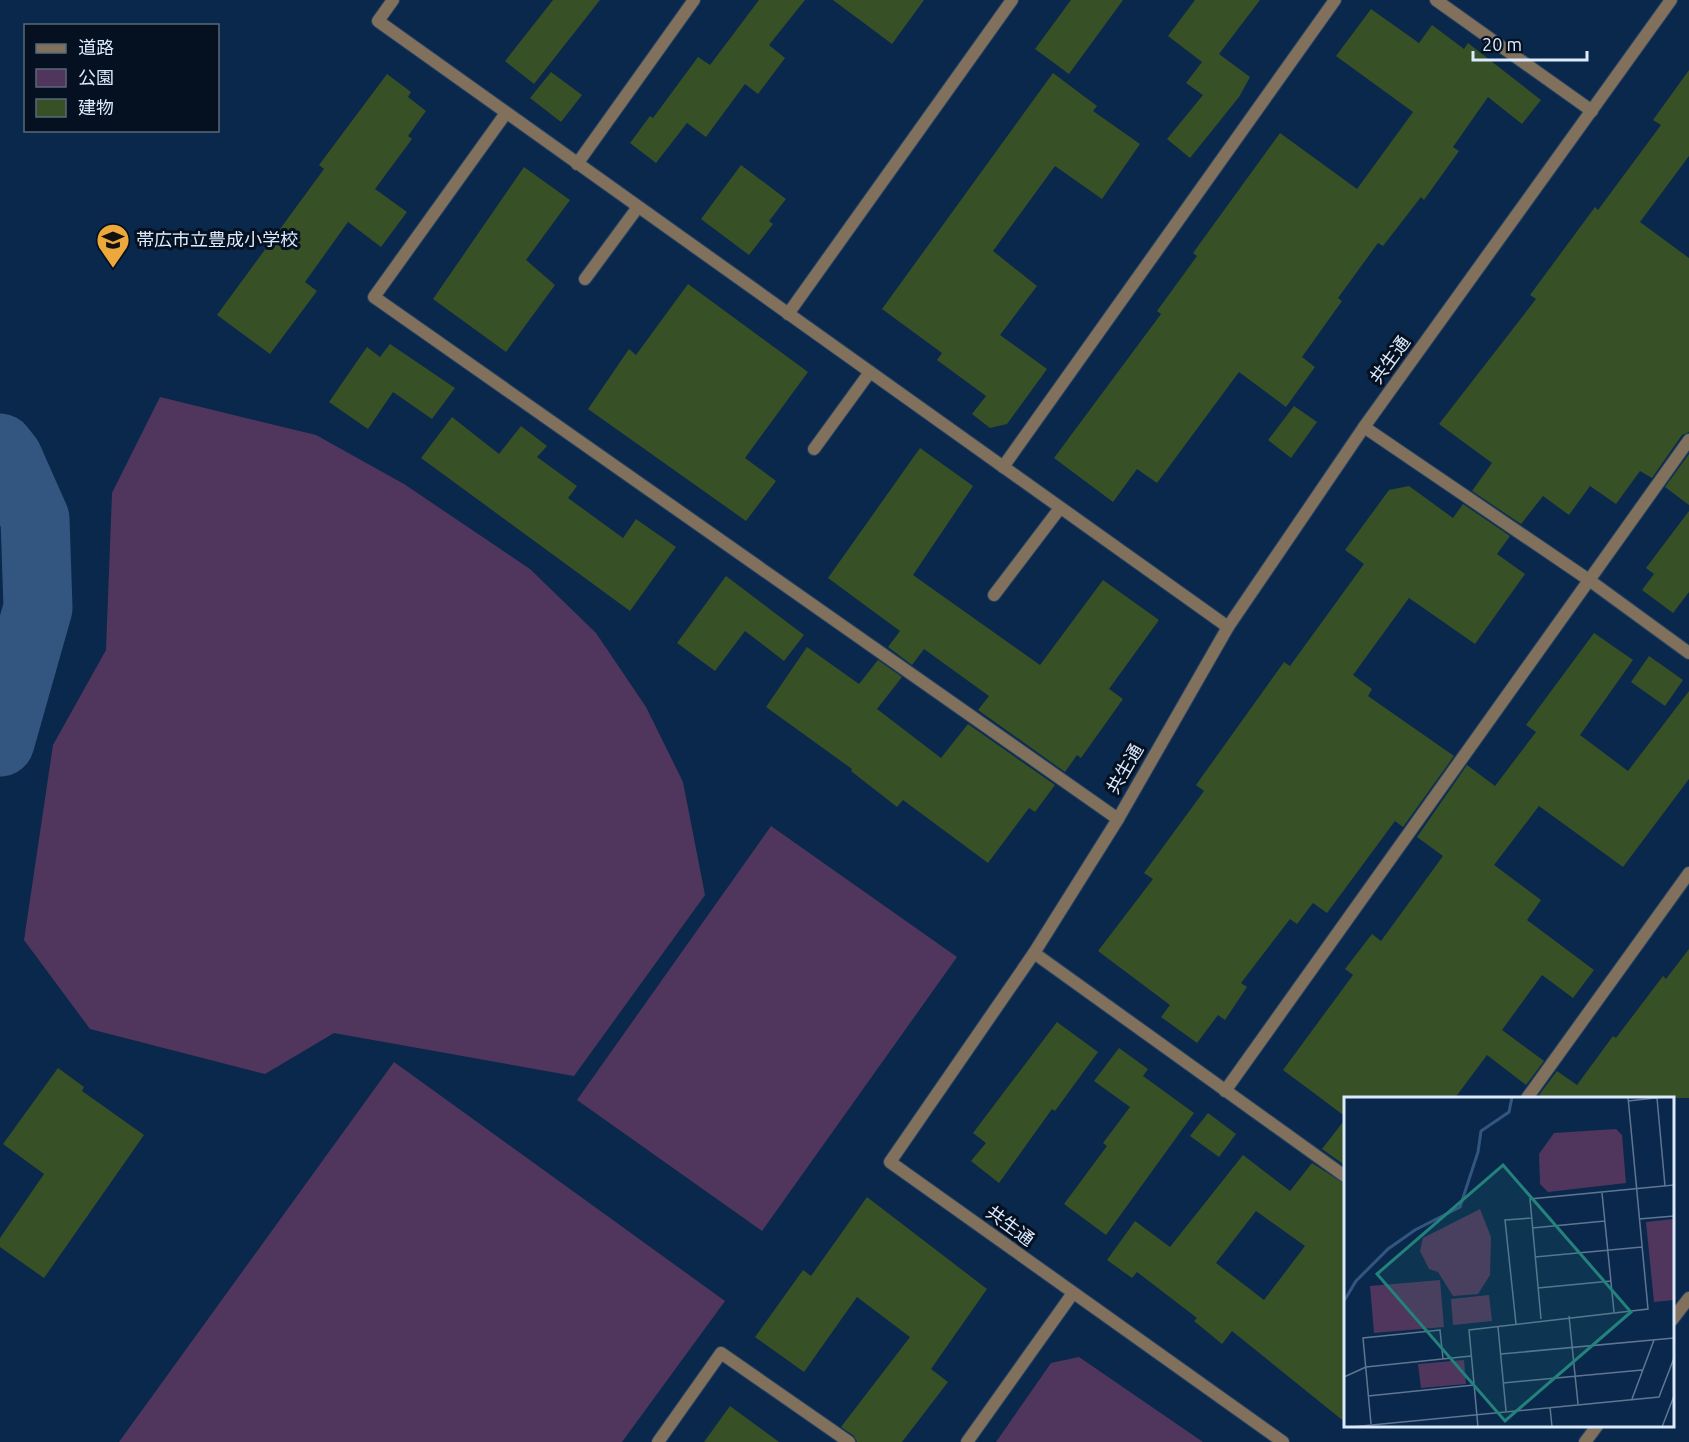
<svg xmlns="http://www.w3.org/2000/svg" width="1689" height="1442" font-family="Ubuntu,'Noto Sans JP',sans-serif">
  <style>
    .green { fill: #50365c }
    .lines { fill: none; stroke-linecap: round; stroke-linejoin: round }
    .river { stroke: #335680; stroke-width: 69 }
    .building { fill: #375026; fill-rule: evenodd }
    .service-casing { stroke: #274364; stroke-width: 14 }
    .minor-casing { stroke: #274364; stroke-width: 14 }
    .tertiary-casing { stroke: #274364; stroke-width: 14 }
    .service { stroke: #80705c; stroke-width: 12 }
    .minor { stroke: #80705c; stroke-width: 12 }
    .tertiary { stroke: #80705c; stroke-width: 12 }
    .labels { text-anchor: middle; stroke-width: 6; stroke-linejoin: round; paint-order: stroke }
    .poi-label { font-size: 18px; fill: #dceafd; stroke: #051121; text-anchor: start }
    .street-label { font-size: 18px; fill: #dceafd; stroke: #051121 }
    .inset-river { fill: none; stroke: #335680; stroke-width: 3 }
    .inset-road { fill: none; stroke: #5e7692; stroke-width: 1.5 }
    .view { fill: #24827c; fill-opacity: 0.15; stroke: #24827c; stroke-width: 3 }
    .inset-edge { fill: none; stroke: #dceafd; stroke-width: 3 }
  </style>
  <rect width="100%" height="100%" fill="#0a284b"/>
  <g class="green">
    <path d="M160,397L316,435L404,484L530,569L596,633L646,707L683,782L705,895L574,1076L334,1033L265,1074L90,1029L24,940L53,745L106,650L112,493Z"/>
    <path d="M771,826L957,957L762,1231L577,1100Z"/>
    <path d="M394,1062L725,1301L622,1442H119Z"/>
    <path d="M1079,1357L1203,1442H996L1051,1363Z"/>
  </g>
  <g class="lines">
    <path class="river" d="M0,448L8,458L35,519L38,608L0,742"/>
  </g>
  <g class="building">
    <path d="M553,0H600L534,84L505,61Z"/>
    <path d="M759,0H805L769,45L785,58L758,94L745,84L706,137L687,123L656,163L630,143L650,116L653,118L698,57L710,65Z"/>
    <path d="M833,0H924L892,44Z"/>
    <path d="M1071,0H1123L1069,74L1035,49Z"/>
    <path d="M1195,0H1260L1219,54L1250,77L1239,97L1190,158L1167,139L1203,95L1186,83L1202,62L1168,36Z"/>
    <path d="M1371,9L1419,43L1432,25L1464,49L1468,43L1541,100L1522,124L1488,97L1453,147L1459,151L1424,200L1421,197L1383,246L1378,243L1338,298L1342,301L1302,357L1315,367L1286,407L1239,372L1157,483L1137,469L1113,502L1054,458L1161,314L1157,311L1197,256L1193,253L1280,133L1357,189L1413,112L1336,56Z"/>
    <path d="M1689,70V156L1640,222L1689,258V432L1682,435L1652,478L1640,471L1616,504L1590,486L1569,515L1543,496L1521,524L1472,491L1492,463L1439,424L1536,299L1530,295L1595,207L1598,210L1661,125L1653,120Z"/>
    <path d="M551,72L582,95L561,122L530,98Z"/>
    <path d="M1053,73L1097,106L1093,111L1140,144L1102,199L1055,166L993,251L1037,286L1000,335L1047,369L1007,424L990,428L972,414L986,396L937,360L942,353L882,309Z"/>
    <path d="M387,74L411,92L408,97L426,111L408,136L412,139L375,189L407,212L381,247L348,222L305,282L317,291L270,354L217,315L324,169L319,165Z"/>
    <path d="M741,165L786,199L769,221L773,224L749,255L701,219Z"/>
    <path d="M524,167L570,200L526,260L555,285L506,352L433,299Z"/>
    <path d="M688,284L808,372L745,458L776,481L746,521L588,409L629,349L636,355Z"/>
    <path d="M390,344L455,388L432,419L393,392L368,429L329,402L367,347L380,357Z"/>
    <path d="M1294,406L1317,422L1291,458L1268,440Z"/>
    <path d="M452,417L499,454L521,426L547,446L537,457L577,486L568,498L623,538L636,519L676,547L630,611L421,458Z"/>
    <path d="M920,448L973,486L913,575L1040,665L1103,580L1159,620L1109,689L1123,699L1081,758L1077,755L1065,772L978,710L989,696L924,649L912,665L888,647L900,631L828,578Z"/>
    <path d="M1689,454V505L1665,487Z"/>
    <path d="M1409,486L1453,518L1463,504L1510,536L1497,554L1525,574L1475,644L1409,598L1353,675L1372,689L1368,696L1454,756L1403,827L1395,821L1327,913L1313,903L1297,924L1290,919L1241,983L1247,987L1225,1020L1218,1015L1197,1043L1161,1017L1170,1005L1098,951L1153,879L1144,873L1204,791L1196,785L1284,662L1290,666L1364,564L1345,550L1389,490Z"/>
    <path d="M1689,511V592L1673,613L1642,590L1654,574L1646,568Z"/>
    <path d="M726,576L804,635L784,661L745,631L715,671L677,643Z"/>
    <path d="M1594,633L1633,660L1580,735L1628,771L1689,691V779L1623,867L1539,806L1494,865L1541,900L1527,920L1594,970L1573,998L1542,975L1502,1030L1544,1061L1526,1085L1487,1055L1455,1098H1346V1117L1283,1070L1353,975L1345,969L1372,934L1381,941L1443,856L1417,837L1467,765L1495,786L1536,732L1526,725Z"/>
    <path d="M807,647L859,684L878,660L902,677L877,709L941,758L968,724L1055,785L1035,812L1029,808L988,863L903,800L897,807L851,771L852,769L766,707Z"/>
    <path d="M1649,656L1683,680L1665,706L1631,682Z"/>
    <path d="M1689,949V1098H1543L1539,1095L1557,1071L1577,1085L1613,1036L1616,1038L1663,976L1666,979Z"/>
    <path d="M1057,1022L1098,1052L1055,1111L1052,1109L999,1183L971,1161L986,1143L973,1133Z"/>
    <path d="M1119,1048L1148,1069L1143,1076L1194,1113L1106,1235L1064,1204L1107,1146L1103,1143L1130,1107L1094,1081Z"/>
    <path d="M58,1068L84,1087L82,1091L144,1135L44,1278L0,1247V1238L44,1174L3,1144Z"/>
    <path d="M1208,1113L1236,1134L1219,1157L1190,1136Z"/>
    <path d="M1346,1118V1166L1322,1149Z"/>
    <path d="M1243,1155L1290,1191L1312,1163L1346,1185V1423L1232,1331L1222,1344L1194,1321L1197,1318L1137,1272L1132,1278L1107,1260L1135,1221L1170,1247ZM1256,1211L1305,1246L1264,1300L1216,1263Z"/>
    <path d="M867,1197L987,1289L931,1369L948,1382L902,1442H857L854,1436L841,1427L910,1337L857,1297L804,1372L755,1337L803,1270L811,1276Z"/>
    <path d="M730,1406L779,1442H704Z"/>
  </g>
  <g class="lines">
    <g class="service-casing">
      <g id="service">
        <path d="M585,279L638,207"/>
        <path d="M814,449L870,372"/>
        <path d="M994,595L1060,508"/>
      </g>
    </g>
    <g class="minor-casing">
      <g id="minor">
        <path d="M393,0L378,21L1228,627"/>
        <path d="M1436,0L1592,111"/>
        <path d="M506,113L374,297L1118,819"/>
        <path d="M577,164L694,0"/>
        <path d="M788,314L1012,0"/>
        <path d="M1364,427L1589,580L1689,653"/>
        <path d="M1003,467L1335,0"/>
        <path d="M1034,953L1346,1177"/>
        <path d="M1225,1091L1689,440"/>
        <path d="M1527,1098L1689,873"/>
        <path d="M1672,1320L1689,1298"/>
        <path d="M658,1442L721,1353L849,1442"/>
        <path d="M967,1442L1073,1293"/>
        <path d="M1585,1442L1597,1426"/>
      </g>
    </g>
    <g class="tertiary-casing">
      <path id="tertiary" d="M1283,1442L890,1162L1034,953L1118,819L1228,627L1364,427L1671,0"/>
    </g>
    <use href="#service" class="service"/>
    <use href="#minor" class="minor"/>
    <use href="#tertiary" class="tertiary"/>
  </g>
  <defs>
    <g id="school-pin" transform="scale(1.725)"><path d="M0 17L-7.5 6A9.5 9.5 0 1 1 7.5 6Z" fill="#eda83c" stroke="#051121"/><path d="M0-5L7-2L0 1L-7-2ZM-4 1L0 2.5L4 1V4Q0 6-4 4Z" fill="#111"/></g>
  </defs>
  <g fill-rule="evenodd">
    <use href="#school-pin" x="113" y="240"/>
  </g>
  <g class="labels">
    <g class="poi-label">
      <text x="136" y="246">帯広市立豊成小学校</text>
    </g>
    <g class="street-label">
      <text transform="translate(1390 360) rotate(-54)" y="6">共生通</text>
      <text transform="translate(1125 769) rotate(-60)" y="6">共生通</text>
      <text transform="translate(1010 1226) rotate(36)" y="6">共生通</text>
    </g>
  </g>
  <g transform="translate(1344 1097)">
    <rect width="330" height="330" fill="#0a284b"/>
    <path d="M272,32L278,38L282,86L204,95L196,87L195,57L210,36ZM136,112L147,140L146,178L134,197L109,199L94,175L85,172L76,154L79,141ZM330,122V203L310,205L302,125ZM96,183L100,230L30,236L26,189ZM145,198L148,224L109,228L107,202ZM120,263L122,287L77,291L74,267Z" fill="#50365c"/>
    <path class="inset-river" d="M0,204L12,184L44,152L71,133L116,110L134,55L137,34L165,15L168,0"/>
    <path class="inset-road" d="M313,1L321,89M284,4L320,0M258,96L270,215M295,122L330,119M188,131L261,124M191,160L298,150M194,191L267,184M225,219L234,307M197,222L186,102L330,88M172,227L161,123L187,121M154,230L162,314M157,257L330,241M0,280L22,270L127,259M159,286L298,273M24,299L130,288M288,302L310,243M206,310L208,330M27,327L19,241L96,233L99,262M7,330L315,300L330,261M134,330L125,233L304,212L284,0M318,330L330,299"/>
    <path class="view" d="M159,68L287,215L161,324L33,177Z"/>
    <rect width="330" height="330" class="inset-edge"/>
  </g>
  <rect x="24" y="24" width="195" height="108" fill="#051121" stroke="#5b6879" stroke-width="1.5"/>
  <rect x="36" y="44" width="30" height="9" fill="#80705c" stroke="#5b6879" stroke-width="1.5"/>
  <text x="78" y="54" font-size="18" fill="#dceafd">道路</text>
  <rect x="36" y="69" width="30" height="18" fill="#50365c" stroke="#5b6879" stroke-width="1.5"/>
  <text x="78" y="84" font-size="18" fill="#dceafd">公園</text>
  <rect x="36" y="99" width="30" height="18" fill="#375026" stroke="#5b6879" stroke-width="1.5"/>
  <text x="78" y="114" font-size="18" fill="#dceafd">建物</text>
  <path d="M1473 51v9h114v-9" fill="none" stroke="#dceafd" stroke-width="3"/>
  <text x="1482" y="51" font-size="18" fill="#dceafd" stroke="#051121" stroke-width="4.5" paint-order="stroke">20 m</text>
</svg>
